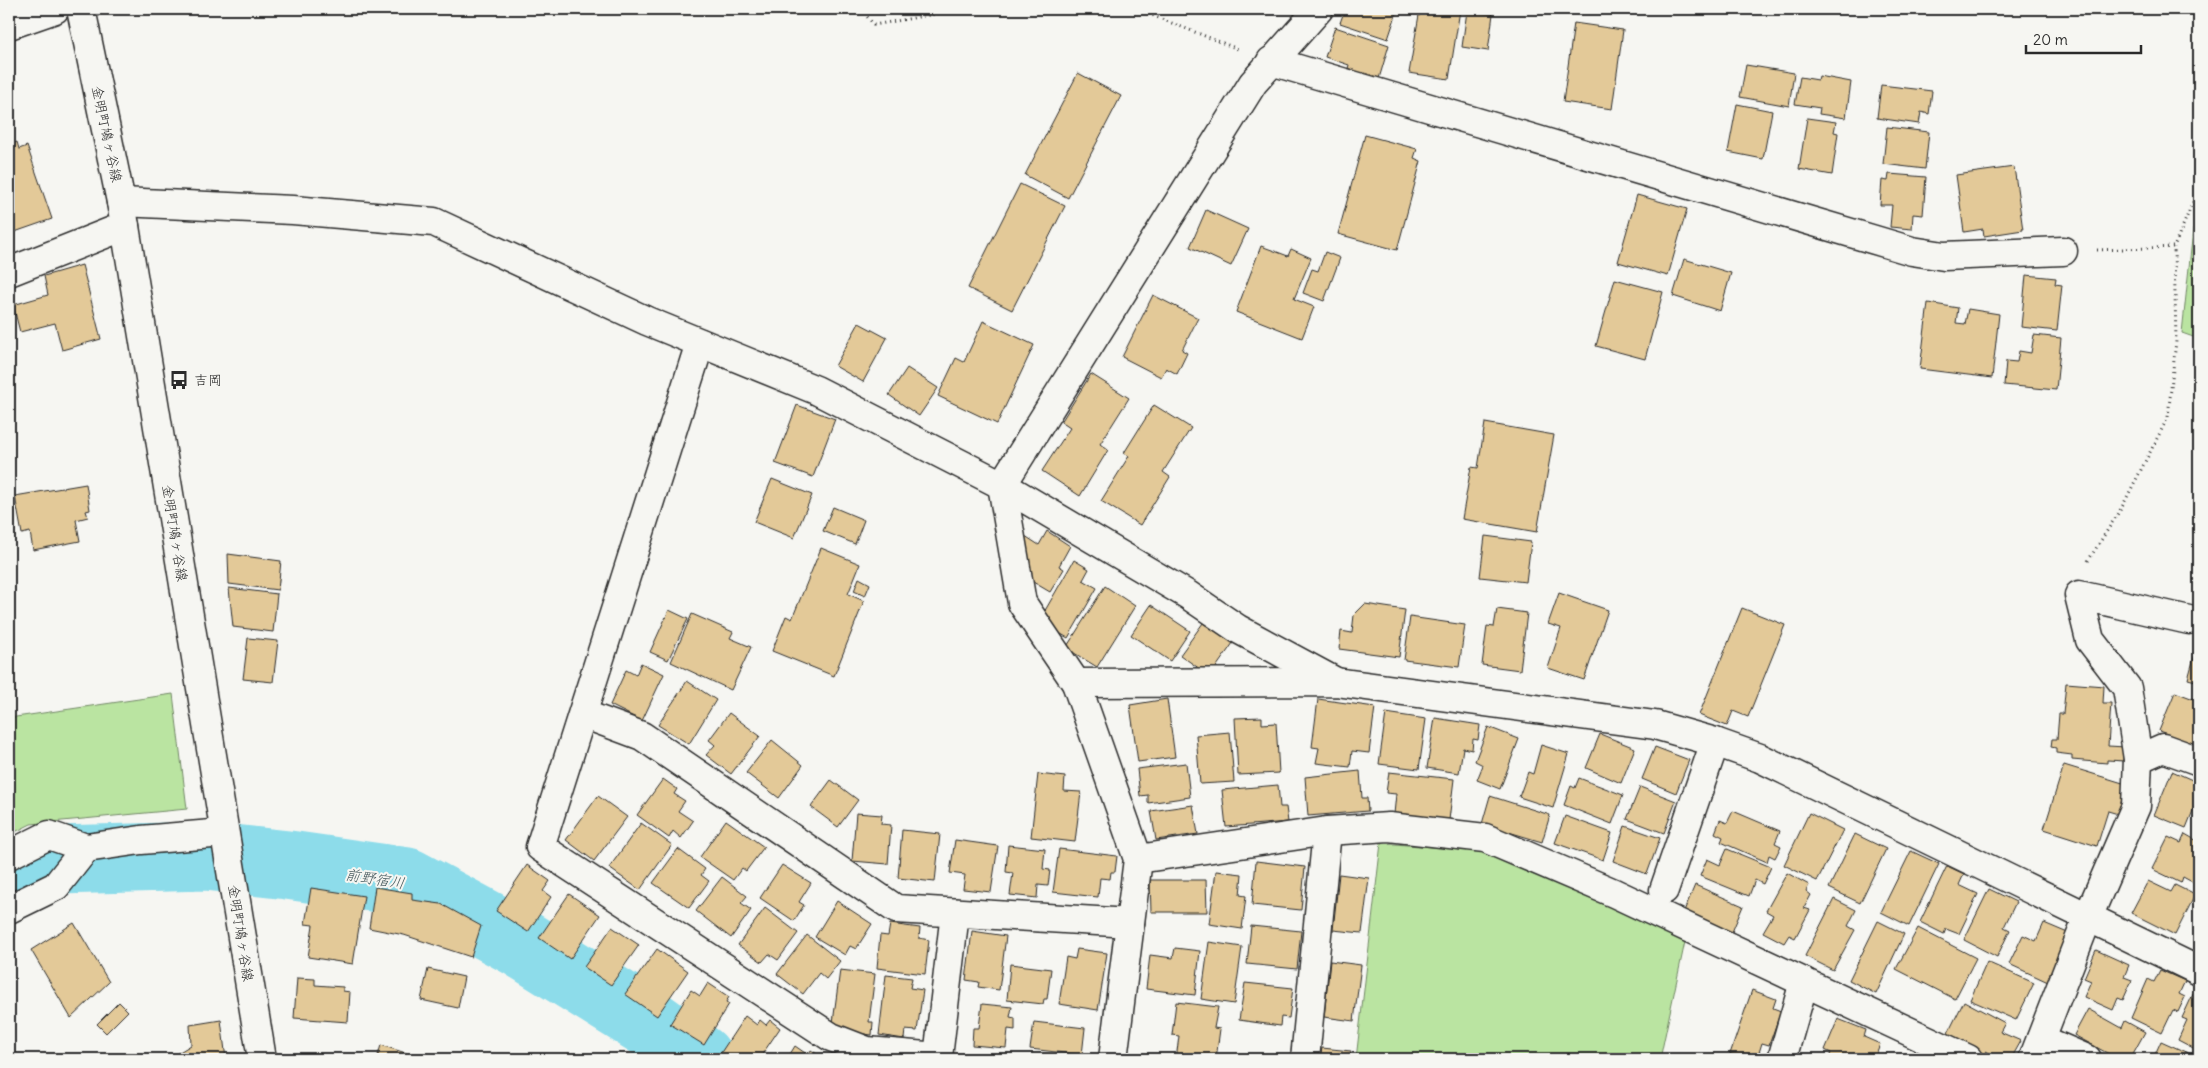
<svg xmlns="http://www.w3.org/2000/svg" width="2208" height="1068" font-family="Delius,'Klee One',sans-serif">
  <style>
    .green { fill: #bae4a1; stroke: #728866 }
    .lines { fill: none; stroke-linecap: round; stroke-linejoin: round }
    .river { stroke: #8ddcea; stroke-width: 69 }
    .building { fill: #e3c998; stroke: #2b2b2b }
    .minor-casing { stroke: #2b2b2b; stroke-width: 31 }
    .major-casing { stroke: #2b2b2b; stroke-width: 31 }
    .path { stroke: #2b2b2b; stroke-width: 3; stroke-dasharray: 1 4; stroke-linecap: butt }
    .minor { stroke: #f6f6f2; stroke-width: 28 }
    .major { stroke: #f6f6f2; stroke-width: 28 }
    .labels { text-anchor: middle; stroke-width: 4; stroke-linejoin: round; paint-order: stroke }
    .street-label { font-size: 14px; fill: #2b2b2b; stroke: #f6f6f2 }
    .poi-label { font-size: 14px; fill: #2b2b2b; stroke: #f6f6f2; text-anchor: start }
    .water-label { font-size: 15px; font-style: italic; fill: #44575b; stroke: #f6f6f2 }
  </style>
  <rect width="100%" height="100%" fill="#f6f6f2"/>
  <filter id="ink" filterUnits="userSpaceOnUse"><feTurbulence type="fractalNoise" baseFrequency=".02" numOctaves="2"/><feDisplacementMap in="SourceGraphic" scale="10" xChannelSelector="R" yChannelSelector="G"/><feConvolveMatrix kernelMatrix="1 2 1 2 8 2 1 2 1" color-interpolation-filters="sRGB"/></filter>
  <g filter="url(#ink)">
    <g class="green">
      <path d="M2199,214V339L2182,333L2193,230Z"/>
      <path d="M173,694L187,809L31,824L9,835V718Z"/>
      <path d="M1381,843L1472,850L1514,859L1686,937L1660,1059H1356Z"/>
    </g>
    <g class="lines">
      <path class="river" d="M9,884L58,860L206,856L288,865L407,882L522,944L649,1023L699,1059"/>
    </g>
    <g class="building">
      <path d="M1345,9H1398L1388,39L1340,23Z"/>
      <path d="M1420,9L1460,10L1449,79L1409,73Z"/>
      <path d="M1467,11L1493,14L1488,51L1462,47Z"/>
      <path d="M1574,23L1623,30L1612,109L1563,102Z"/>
      <path d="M1335,27L1389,45L1378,82L1347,72L1349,65L1325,57Z"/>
      <path d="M1746,65L1794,73L1789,106L1740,97Z"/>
      <path d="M1078,73L1121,96L1068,198L1025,175Z"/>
      <path d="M1819,76L1851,82L1846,118L1819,114L1820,108L1795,104L1800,77L1818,80Z"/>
      <path d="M1881,85L1932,91L1929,114L1921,112L1919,124L1877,118Z"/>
      <path d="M1737,104L1772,111L1763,159L1728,152Z"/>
      <path d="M1807,118L1836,122L1834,132L1838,133L1832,175L1799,169Z"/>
      <path d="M1887,127L1929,132L1925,169L1883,164Z"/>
      <path d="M1365,135L1417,149L1414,158L1421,161L1397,250L1338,234Z"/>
      <path d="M17,142L19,149L27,146L52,219L9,234V145Z"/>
      <path d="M2014,167L2023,230L1984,236L1983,229L1964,232L1956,175Z"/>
      <path d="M1889,174L1926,177L1923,215L1913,214L1912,229L1890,227L1892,205H1880L1882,180L1888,181Z"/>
      <path d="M1020,184L1065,206L1012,310L968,288Z"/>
      <path d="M1637,195L1687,209L1668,276L1618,262Z"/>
      <path d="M1206,210L1248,229L1231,266L1190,247Z"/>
      <path d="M1261,246L1288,256L1291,249L1311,258L1294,299L1314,307L1302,338L1236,312Z"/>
      <path d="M1325,252L1340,258L1324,301L1303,293L1312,269L1318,271Z"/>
      <path d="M1684,259L1731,273L1720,311L1673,296Z"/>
      <path d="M82,265L101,339L62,350L55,323L20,332L13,305L48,295L44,276Z"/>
      <path d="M2026,275L2056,278L2055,284L2062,285L2057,331L2021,327Z"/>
      <path d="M1615,279L1663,292L1645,359L1596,346Z"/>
      <path d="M1153,295L1198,318L1182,350L1187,353L1177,374L1166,368L1161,377L1122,357Z"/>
      <path d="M1928,303L1958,308L1956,323L1965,324L1968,309L1999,314L1992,378L1920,369Z"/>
      <path d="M983,321L1034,345L997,424L938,396L956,358L964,362Z"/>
      <path d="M859,323L887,338L863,382L835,366Z"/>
      <path d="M2034,335L2061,338L2056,390L2004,385L2006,361L2017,362L2019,351L2031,353Z"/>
      <path d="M907,368L938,388L919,416L889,395Z"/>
      <path d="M1091,374L1129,398L1100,444L1108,450L1080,496L1042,471L1070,428L1061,422Z"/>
      <path d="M797,405L835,419L813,477L775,463Z"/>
      <path d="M1154,405L1191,428L1163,472L1170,477L1140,525L1101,501L1129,456L1124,453Z"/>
      <path d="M1485,423L1554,435L1537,532L1462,519L1471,467L1478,468Z"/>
      <path d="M772,479L812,495L794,538L754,522Z"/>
      <path d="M86,484L90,510L86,511L88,517L76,520L80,541L33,550L30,532L22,534L15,496Z"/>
      <path d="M833,507L864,520L855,544L823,531Z"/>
      <path d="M1047,531L1070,546L1059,566L1064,569L1050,592L1028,579L1032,572L1022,565V534L1039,545Z"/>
      <path d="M1485,536L1531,542L1526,582L1480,577Z"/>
      <path d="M821,548L860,564L848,594L864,601L834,676L772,651L786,616L792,619Z"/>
      <path d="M228,554L281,561L278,590L229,584Z"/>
      <path d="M1074,560L1089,569L1083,580L1097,588L1068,638L1047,626L1051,619L1043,614Z"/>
      <path d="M859,578L870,584L865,596L854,591Z"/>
      <path d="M1105,586L1135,606L1097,667L1066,648Z"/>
      <path d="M229,588L277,594L273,632L233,627Z"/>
      <path d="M1559,593L1608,610L1584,680L1548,668L1561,628L1548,624Z"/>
      <path d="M1365,604L1405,610L1399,657L1339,649L1341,631L1352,633L1354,615Z"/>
      <path d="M1151,605L1190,631L1170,661L1131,635Z"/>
      <path d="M1742,608L1785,625L1748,717L1733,711L1727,726L1699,715Z"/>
      <path d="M1497,609L1527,613L1520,670L1482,665L1487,626L1494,627Z"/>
      <path d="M669,610L688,619L668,660L650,652Z"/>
      <path d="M692,614L733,632L730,638L751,647L731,690L671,662Z"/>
      <path d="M1410,617L1465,625L1459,667L1404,660Z"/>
      <path d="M1203,623L1233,643L1210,676L1180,655Z"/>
      <path d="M248,638L278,641L273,682L243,679Z"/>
      <path d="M2199,639V682L2188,679Z"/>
      <path d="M641,663L664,674L642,721L610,705L626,670L636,675Z"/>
      <path d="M687,681L716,700L689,744L658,725Z"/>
      <path d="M2066,683L2104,686L2103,703H2111L2108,746L2126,747L2125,761L2107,760V763L2072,760V755L2056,753V748L2051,747L2052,739H2057L2059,714H2063Z"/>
      <path d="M2175,692L2199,701V746L2159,731Z"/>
      <path d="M1167,699L1175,757L1138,762L1130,705Z"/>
      <path d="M1318,699L1375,707L1369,753L1352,751L1350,767L1316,763L1319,748L1312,747Z"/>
      <path d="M729,713L760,736L731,774L706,755L715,745L709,740Z"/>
      <path d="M1386,713L1426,719L1419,769L1379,764Z"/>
      <path d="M1262,717V724L1276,723L1279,773L1238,775L1235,718Z"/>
      <path d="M1435,718L1480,725L1478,740L1473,739L1472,750L1463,748L1459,773L1427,768Z"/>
      <path d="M1488,727L1519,739L1500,789L1477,780L1483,765L1475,761Z"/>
      <path d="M1230,732L1234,782L1200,784L1196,735Z"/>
      <path d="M1600,734L1635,748L1621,783L1586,768Z"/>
      <path d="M772,740L803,765L779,798L746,773Z"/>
      <path d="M1541,745L1569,754L1553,808L1519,797L1528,772L1533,774Z"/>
      <path d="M1655,747L1689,760L1676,793L1642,779Z"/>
      <path d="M1186,763L1190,797L1148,803V795L1140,796L1137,769Z"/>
      <path d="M2064,765L2126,784L2118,814L2108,811L2097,846L2044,829Z"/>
      <path d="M1360,771L1362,798H1367L1368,811L1308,816L1305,777Z"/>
      <path d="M2172,771L2199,783V796L2186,828L2154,815Z"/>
      <path d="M1389,772L1454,779L1449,820L1394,814L1396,794L1386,793Z"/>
      <path d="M1038,774L1065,777L1064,791L1081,792L1075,842L1031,837Z"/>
      <path d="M1579,778L1623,795L1612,824L1564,805L1571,786L1575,788Z"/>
      <path d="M663,779L677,789L674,794L685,801L678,811L693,821L681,838L673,831L669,838L637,815Z"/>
      <path d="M831,780L858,800L838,827L811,807Z"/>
      <path d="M1278,785L1280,807H1286L1288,822L1226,827L1222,790Z"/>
      <path d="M1640,787L1676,801L1664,833L1627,819Z"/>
      <path d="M598,796L627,817L594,861L566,840Z"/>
      <path d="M1490,796L1550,815L1542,842L1482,824Z"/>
      <path d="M1193,805L1198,834L1156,840L1151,811Z"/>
      <path d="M1733,811L1780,831L1775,843L1781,846L1775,858L1769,855L1767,862L1721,842L1723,837L1715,833L1720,820L1727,823Z"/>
      <path d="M856,813L882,815L881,824L891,825L888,864L852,861Z"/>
      <path d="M1809,813L1843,830L1817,881L1784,865Z"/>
      <path d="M1565,816L1612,833L1603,860L1555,843Z"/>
      <path d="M726,820L764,847L746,871L742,868L733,880L700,857Z"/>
      <path d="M641,823L672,845L640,890L609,868Z"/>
      <path d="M1625,826L1660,838L1647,874L1613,861Z"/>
      <path d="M902,830L940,834L935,882L898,878Z"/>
      <path d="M1855,834L1886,849L1860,903L1829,888Z"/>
      <path d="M2185,834L2199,842V878L2194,883L2183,877L2181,883L2152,869L2168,837L2181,843Z"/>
      <path d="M955,840L998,846L991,892L963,889L965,875L950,873Z"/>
      <path d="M1008,845L1045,849L1043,869L1050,870L1048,886L1038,885L1037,898L1010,895L1013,873L1006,872Z"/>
      <path d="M678,849L705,869L701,875L709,881L689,908L653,883Z"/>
      <path d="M1059,849L1117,856L1115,872H1111L1110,879L1100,878L1098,897L1053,892Z"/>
      <path d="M1727,849L1771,867L1763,884L1755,880L1749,896L1700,876L1707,859L1720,865Z"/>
      <path d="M1911,851L1939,864L1909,926L1881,912Z"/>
      <path d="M1256,861L1305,867L1301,910L1252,905Z"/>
      <path d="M527,865L550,881L543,891L551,897L528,932L496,911Z"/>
      <path d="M782,865L811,883L799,902L804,905L794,921L760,898Z"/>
      <path d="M1947,866L1964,874L1959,885L1978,894L1959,934L1946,929L1944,934L1920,922Z"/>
      <path d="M1216,871L1242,874L1240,895L1246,896L1242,929L1209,924Z"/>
      <path d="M1787,873L1809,885L1806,891L1811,895L1804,908L1810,910L1795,938L1789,935L1784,943L1763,932L1773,915L1766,911Z"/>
      <path d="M1339,874L1369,878L1362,933L1333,930Z"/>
      <path d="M722,877L747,896L741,903L751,910L731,938L696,911Z"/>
      <path d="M1150,880H1206L1207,912H1151Z"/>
      <path d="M2148,881L2171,892L2175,885L2195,895L2175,935L2131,913Z"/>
      <path d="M1695,885L1743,906L1732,932L1684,911Z"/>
      <path d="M375,887L412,893V900L441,904L481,926L471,957L404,935L369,928Z"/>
      <path d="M311,888L364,896L353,964L308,957L313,925L305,924Z"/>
      <path d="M1989,889L2016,902L2004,927L2010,930L1997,957L1964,940Z"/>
      <path d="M569,894L600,915L570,959L539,938Z"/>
      <path d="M1834,899L1856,910L1848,926L1855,930L1833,970L1805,956Z"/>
      <path d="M837,901L872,924L856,949L850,946L845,955L815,937Z"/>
      <path d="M765,908L798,933L778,960L769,954L762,962L738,945Z"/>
      <path d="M1878,921L1904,934L1876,994L1849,980Z"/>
      <path d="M74,923L109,982L71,1018L31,950Z"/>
      <path d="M2044,923L2070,934L2048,982L2009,964L2023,935L2036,941Z"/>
      <path d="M890,924L920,928L919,938L929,940L925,974L877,968L880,935L888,936Z"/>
      <path d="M1251,926L1301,931L1297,969L1247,964Z"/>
      <path d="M612,927L639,945L611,985L584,967Z"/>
      <path d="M1918,928L1976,958L1955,999L1896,969Z"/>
      <path d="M972,931L1006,936L999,990L978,987L979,982L966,980Z"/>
      <path d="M807,935L840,961L826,979L819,973L803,994L777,974Z"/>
      <path d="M1209,942L1242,947L1234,1004L1201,999Z"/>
      <path d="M1175,948L1200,951L1195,995L1146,989L1150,955L1173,958Z"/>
      <path d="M657,949L688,971L657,1016L625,994Z"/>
      <path d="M1077,949L1107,953L1098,1010L1059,1004L1066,957L1075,959Z"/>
      <path d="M2096,950L2129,965L2124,977L2132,980L2123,1000L2118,998L2113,1010L2084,997L2091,981L2084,978Z"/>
      <path d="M1330,961L1361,965L1354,1021L1324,1017Z"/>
      <path d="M1987,962L2034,983L2016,1020L1970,1000Z"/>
      <path d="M1010,964L1051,969L1047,999H1044L1043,1004L1007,1000Z"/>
      <path d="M428,969L464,977L458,1008L421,1000Z"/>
      <path d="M840,970L875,974L869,1022H873L872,1035L832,1030Z"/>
      <path d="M2160,970L2185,981L2179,994L2185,997L2178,1012L2173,1010L2162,1033L2131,1018L2148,979L2154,982Z"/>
      <path d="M886,975L912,978L910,988L923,990L917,1031L905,1030L904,1039L879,1035Z"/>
      <path d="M297,978L315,979V985L343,987V991L350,992L348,1022L294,1018Z"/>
      <path d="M708,983L729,997L726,1002L729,1004L704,1045L670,1024L691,990L700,996Z"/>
      <path d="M1245,983L1293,988L1289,1018L1281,1017L1280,1026L1239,1020Z"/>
      <path d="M1752,990L1776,999L1773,1008L1781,1011L1769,1045L1762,1043L1757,1059H1746L1730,1054Z"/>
      <path d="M2195,990L2199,992V1051L2178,1040L2187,1020L2182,1018Z"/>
      <path d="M1964,1001L2005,1023L2000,1032L2021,1041L2011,1059H2001L1986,1051L1984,1054L1947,1035Z"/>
      <path d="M119,1002L128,1011L106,1033L97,1024Z"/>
      <path d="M1176,1002L1218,1007L1214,1028L1220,1029L1216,1059H1176L1179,1036L1172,1035Z"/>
      <path d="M982,1004L1012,1007L1010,1017L1015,1018V1030L1008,1029L1006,1048L972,1045L973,1028H979Z"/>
      <path d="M2088,1009L2122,1028L2125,1021L2145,1032L2130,1059H2118L2074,1035Z"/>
      <path d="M745,1016L757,1025L760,1020L766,1025L770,1020L780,1028L759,1059H722L718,1057Z"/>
      <path d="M1838,1019L1866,1030L1864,1037L1880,1044L1874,1059H1828L1831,1053L1825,1050Z"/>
      <path d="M221,1020L226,1059H168L191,1045L190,1025Z"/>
      <path d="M1034,1022L1085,1028L1082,1055L1030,1049Z"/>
      <path d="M2161,1041L2199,1058V1059H2153Z"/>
      <path d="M381,1045L424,1059H377Z"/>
      <path d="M795,1046L808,1055L811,1050L824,1059H787Z"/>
      <path d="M1322,1048L1351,1051L1350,1059H1320Z"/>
      <path d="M965,1054L1010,1058V1059H965Z"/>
      <path d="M1032,1055L1068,1059H1032Z"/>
    </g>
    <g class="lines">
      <g class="minor-casing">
        <g id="minor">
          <path d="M1271,61L1912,251L1944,256L2063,251"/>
          <path d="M121,202L293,210L434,222L647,321L816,390L1002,485L1188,595L1238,629L1336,682"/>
          <path d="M9,272L125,226"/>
          <path d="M700,343L540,847L831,1037L867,1051L938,1057L955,913"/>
          <path d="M1076,683L1336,682L1655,725L1715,742L1760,758L2199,971"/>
          <path d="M583,714L642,736L896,909L1130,923"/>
          <path d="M2138,759L2163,748L2199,761"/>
          <path d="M9,855L49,835L86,848L141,840L224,833"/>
          <path d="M1138,859L1327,831L1389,827L1485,838L1614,893L1968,1059"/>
          <path d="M1664,890L1715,742"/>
          <path d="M9,909L56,886L86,848"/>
          <path d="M2041,1039L2087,1059"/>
          <path d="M1113,1059L1138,859L1076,683L1022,603L1002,485L1253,83L1319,9"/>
          <path d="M1305,1059L1327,831"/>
          <path d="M1782,1059L1804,982"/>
          <path d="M2033,1059L2088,917L2136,806L2138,759L2127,688L2090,640L2079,595L2189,620"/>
        </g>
      </g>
      <g class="major-casing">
        <g id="major">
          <path d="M81,9L121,202L262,1059"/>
          <path d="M9,25L55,9"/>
        </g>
      </g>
      <g class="path">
        <path d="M861,9L874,25L963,9"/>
        <path d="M1129,9H1136L1238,49"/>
        <path d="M2097,250L2174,247L2199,188"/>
        <path d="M2088,561L2122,507L2168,417L2176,341L2174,247"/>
      </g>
      <use href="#minor" class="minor"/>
      <use href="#major" class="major"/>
    </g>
  </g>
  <defs>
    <g id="bus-bare" transform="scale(1.5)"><path d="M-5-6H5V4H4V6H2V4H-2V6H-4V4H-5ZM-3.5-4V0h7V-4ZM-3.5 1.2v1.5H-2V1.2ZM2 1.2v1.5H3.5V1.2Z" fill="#2b2b2b" stroke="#f6f6f2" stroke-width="2.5" paint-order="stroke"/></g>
  </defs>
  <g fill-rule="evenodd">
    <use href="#bus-bare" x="179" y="380"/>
  </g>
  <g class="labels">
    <g class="street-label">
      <text transform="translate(107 134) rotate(78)" y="5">金明町鳩ヶ谷線</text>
      <text transform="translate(175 533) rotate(81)" y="5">金明町鳩ヶ谷線</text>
      <text transform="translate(241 933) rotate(81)" y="5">金明町鳩ヶ谷線</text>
    </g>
    <g class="poi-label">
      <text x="194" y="385">吉岡</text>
    </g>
    <g class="water-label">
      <text transform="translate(375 879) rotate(9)" y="5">前野宿川</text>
    </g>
  </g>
  <rect width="2208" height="1068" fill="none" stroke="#f6f6f2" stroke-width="30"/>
  <rect x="15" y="15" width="2178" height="1038" fill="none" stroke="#2b2b2b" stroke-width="2" filter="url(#ink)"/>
  <path d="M2026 45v8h115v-8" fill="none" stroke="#2b2b2b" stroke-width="2.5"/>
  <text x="2033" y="45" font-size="15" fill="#2b2b2b" stroke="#f6f6f2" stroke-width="4" paint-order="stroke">20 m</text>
</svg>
